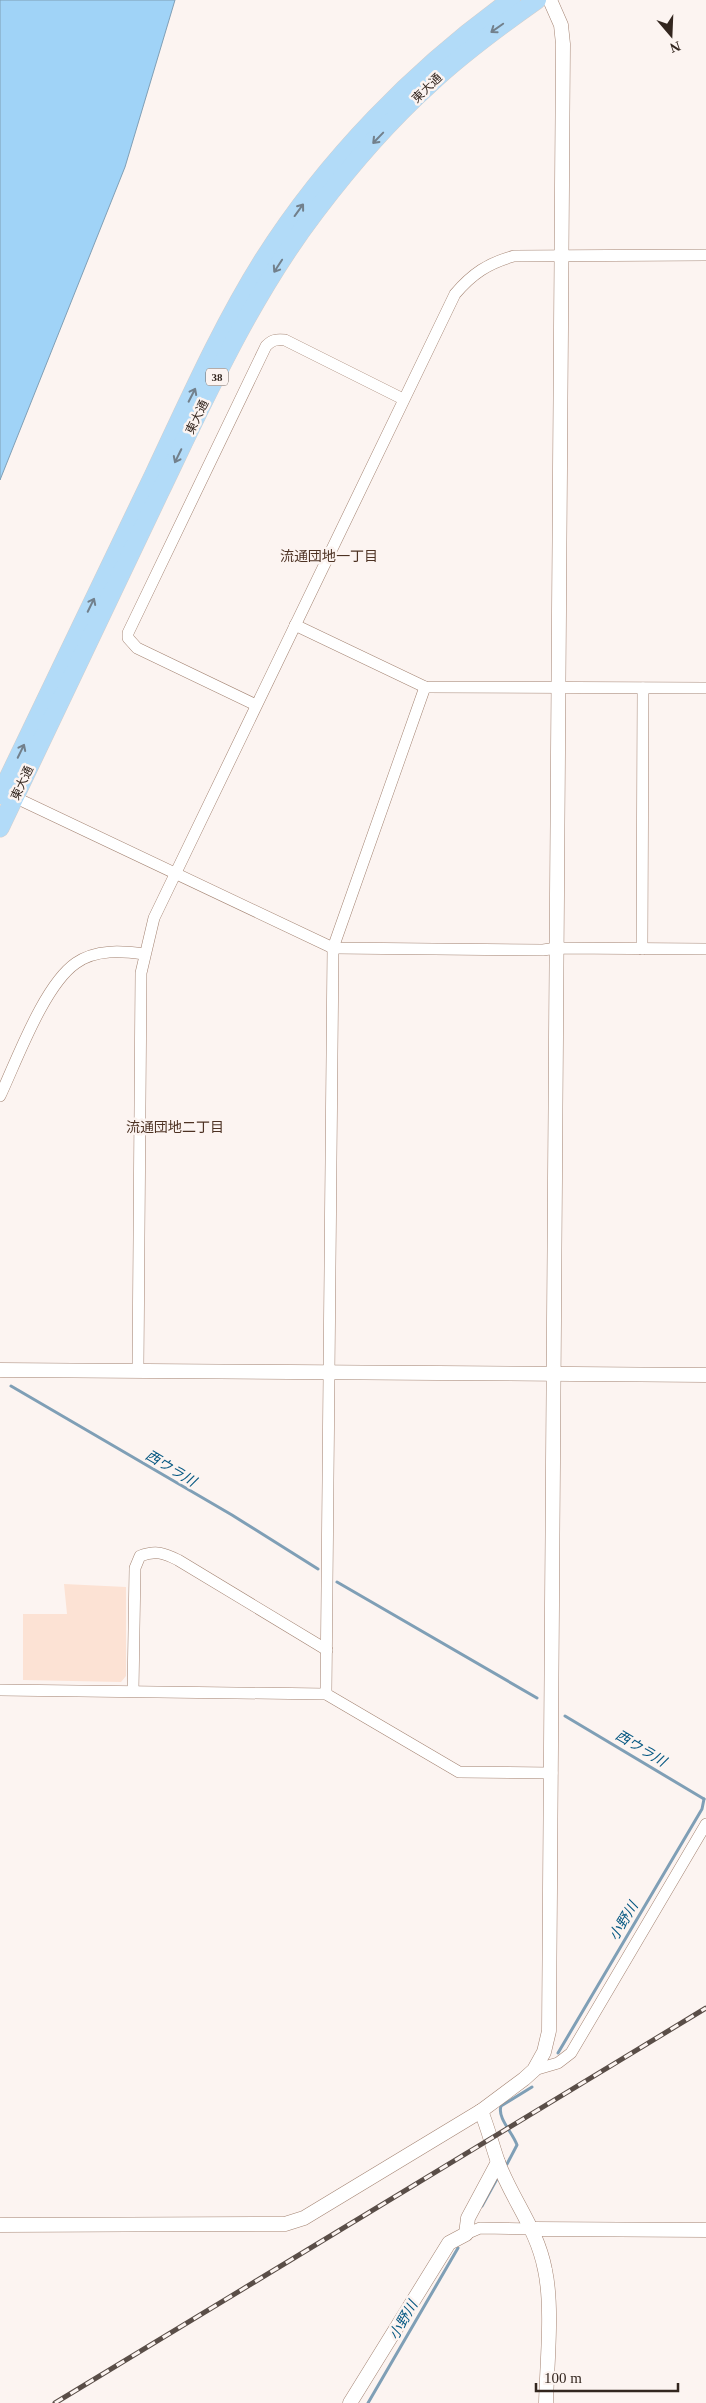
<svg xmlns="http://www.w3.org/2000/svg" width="706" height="2403" font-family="'Times New Roman','Noto Sans JP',serif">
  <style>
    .green { fill: #fce2d4 }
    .water { fill: #a0d3f7; stroke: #7f9fb6 }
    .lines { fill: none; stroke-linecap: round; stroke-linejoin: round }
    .stream { stroke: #7f9fb6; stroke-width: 3 }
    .minor-casing { stroke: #a38372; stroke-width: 12 }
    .tertiary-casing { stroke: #a38372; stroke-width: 15 }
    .trunk-casing { stroke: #d2cfce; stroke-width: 19 }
    .minor { stroke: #fff; stroke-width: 11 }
    .tertiary { stroke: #fff; stroke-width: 14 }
    .trunk { stroke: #b2dbf8; stroke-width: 18 }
    .rail-casing { stroke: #5a4e48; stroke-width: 5 }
    .rail { stroke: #fcf4f1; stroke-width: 3; stroke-dasharray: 9; stroke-linecap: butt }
    .oneway { stroke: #72808c }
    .labels { text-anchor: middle; stroke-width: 5; stroke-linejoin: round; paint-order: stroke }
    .shield { fill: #fcf4f1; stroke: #6f645e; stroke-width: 1 }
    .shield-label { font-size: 11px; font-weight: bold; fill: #33261f }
    .street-label { font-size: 12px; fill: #33261f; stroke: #fcf4f1 }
    .neighbourhood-label { font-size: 14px; fill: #4d3223; stroke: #fcf4f1 }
    .water-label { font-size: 14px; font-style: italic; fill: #065882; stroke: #fcf4f1 }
  </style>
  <rect width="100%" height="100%" fill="#fcf4f1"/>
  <path class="green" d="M64,1584L126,1587V1676L121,1682L23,1680V1614H67Z"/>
  <path class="water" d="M0,0H175L125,167L0,480Z"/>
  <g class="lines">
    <g class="stream">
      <path d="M11,1386L232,1515L318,1569"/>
      <path d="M337,1582L537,1698"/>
      <path d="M565,1716L704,1799"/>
      <path d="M558,2053L702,1809L704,1799"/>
      <path d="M507,2164L517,2145C513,2133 497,2118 501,2106L532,2087"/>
      <path d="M482,2206L498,2177"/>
      <path d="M368,2403L458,2248"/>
    </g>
    <g class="minor-casing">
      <g id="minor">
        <path d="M295,625L425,687L706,688"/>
        <path d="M256,705L137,648L128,638V633L266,346C272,340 276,339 285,340L403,399"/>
        <path d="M10,795L333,948L543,950L557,948L706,949"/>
        <path d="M642,949L643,688"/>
        <path d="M0,1096C17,1060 44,985 76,963C96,949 122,951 144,954"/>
        <path d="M138,1370L141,973L154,918L455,294C472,274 488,263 514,256L706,255"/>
        <path d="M0,1690L326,1694L459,1772L552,1773"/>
        <path d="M133,1691L135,1568L140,1556C156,1550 164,1553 178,1560L327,1650"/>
        <path d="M326,1694L333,948L425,687"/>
        <path d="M534,2070L558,2063L571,2053L706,1824"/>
        <path d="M466,2234L480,2228L533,2229"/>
      </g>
    </g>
    <g class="tertiary-casing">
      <g id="tertiary">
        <path d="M0,1370L706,1375"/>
        <path d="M481,2111C488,2128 492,2145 498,2162C512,2200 537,2228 545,2270C553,2307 547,2363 546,2403"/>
        <path d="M0,2225L285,2224L304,2218L481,2111L524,2079L534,2070L544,2052L549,2031L563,44L561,25L550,0"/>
        <path d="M533,2229L706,2230"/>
        <path d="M350,2403L449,2243L466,2234L468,2218L498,2162"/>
      </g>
    </g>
    <g class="trunk-casing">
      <g id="trunk">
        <path d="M0,795C51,688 102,581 154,474C188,402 221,327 263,260C327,159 415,69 511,0"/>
        <path d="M0,828C54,716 107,604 160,492C206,396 251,296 316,211C350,166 388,122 430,84C463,53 500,26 537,0"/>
      </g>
    </g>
    <use href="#minor" class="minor"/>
    <use href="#tertiary" class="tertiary"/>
    <use href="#trunk" class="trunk"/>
    <g class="rail-casing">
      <path id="rail" d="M55,2403L706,2008"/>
    </g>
    <use href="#rail" class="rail"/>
  </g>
  <defs><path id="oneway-shaft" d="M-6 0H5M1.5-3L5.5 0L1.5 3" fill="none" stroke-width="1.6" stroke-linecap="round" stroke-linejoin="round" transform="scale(1.25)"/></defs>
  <g class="oneway">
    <use href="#oneway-shaft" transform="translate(497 28) rotate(145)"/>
    <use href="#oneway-shaft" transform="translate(378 138) rotate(134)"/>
    <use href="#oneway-shaft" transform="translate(299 210) rotate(-54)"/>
    <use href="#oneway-shaft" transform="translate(278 266) rotate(123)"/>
    <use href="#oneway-shaft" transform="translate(192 395) rotate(-63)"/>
    <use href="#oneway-shaft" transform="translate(178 456) rotate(116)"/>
    <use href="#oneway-shaft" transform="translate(91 605) rotate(-64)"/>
    <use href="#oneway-shaft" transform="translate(21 751) rotate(-64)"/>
  </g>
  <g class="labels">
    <rect class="shield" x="206" y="368.5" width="22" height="17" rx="4"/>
    <g class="shield-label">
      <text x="217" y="381">38</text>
    </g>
    <g class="street-label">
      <text transform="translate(427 88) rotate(-44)" y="4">東大通</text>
      <text transform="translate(197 417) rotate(-64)" y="4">東大通</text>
      <text transform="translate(22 783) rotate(-65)" y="4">東大通</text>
    </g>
    <g class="neighbourhood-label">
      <text x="329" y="561">流通団地一丁目</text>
      <text x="175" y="1132">流通団地二丁目</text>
    </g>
    <g class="water-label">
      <text transform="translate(171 1468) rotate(31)" y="5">西ウラ川</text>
      <text transform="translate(641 1748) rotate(31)" y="5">西ウラ川</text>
      <text transform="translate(623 1921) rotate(-59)" y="5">小野川</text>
      <text transform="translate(403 2320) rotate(-60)" y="5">小野川</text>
    </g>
  </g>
  <g transform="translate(671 35) rotate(161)" stroke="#fcf4f1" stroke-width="4" paint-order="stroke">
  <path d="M0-4L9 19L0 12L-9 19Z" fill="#33261f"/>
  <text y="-8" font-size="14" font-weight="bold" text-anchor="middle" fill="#33261f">N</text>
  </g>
  <path d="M536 2383v8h142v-8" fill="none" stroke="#33261f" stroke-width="2.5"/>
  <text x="544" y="2383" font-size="15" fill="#33261f" stroke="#fcf4f1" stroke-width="4" paint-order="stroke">100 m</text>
</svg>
